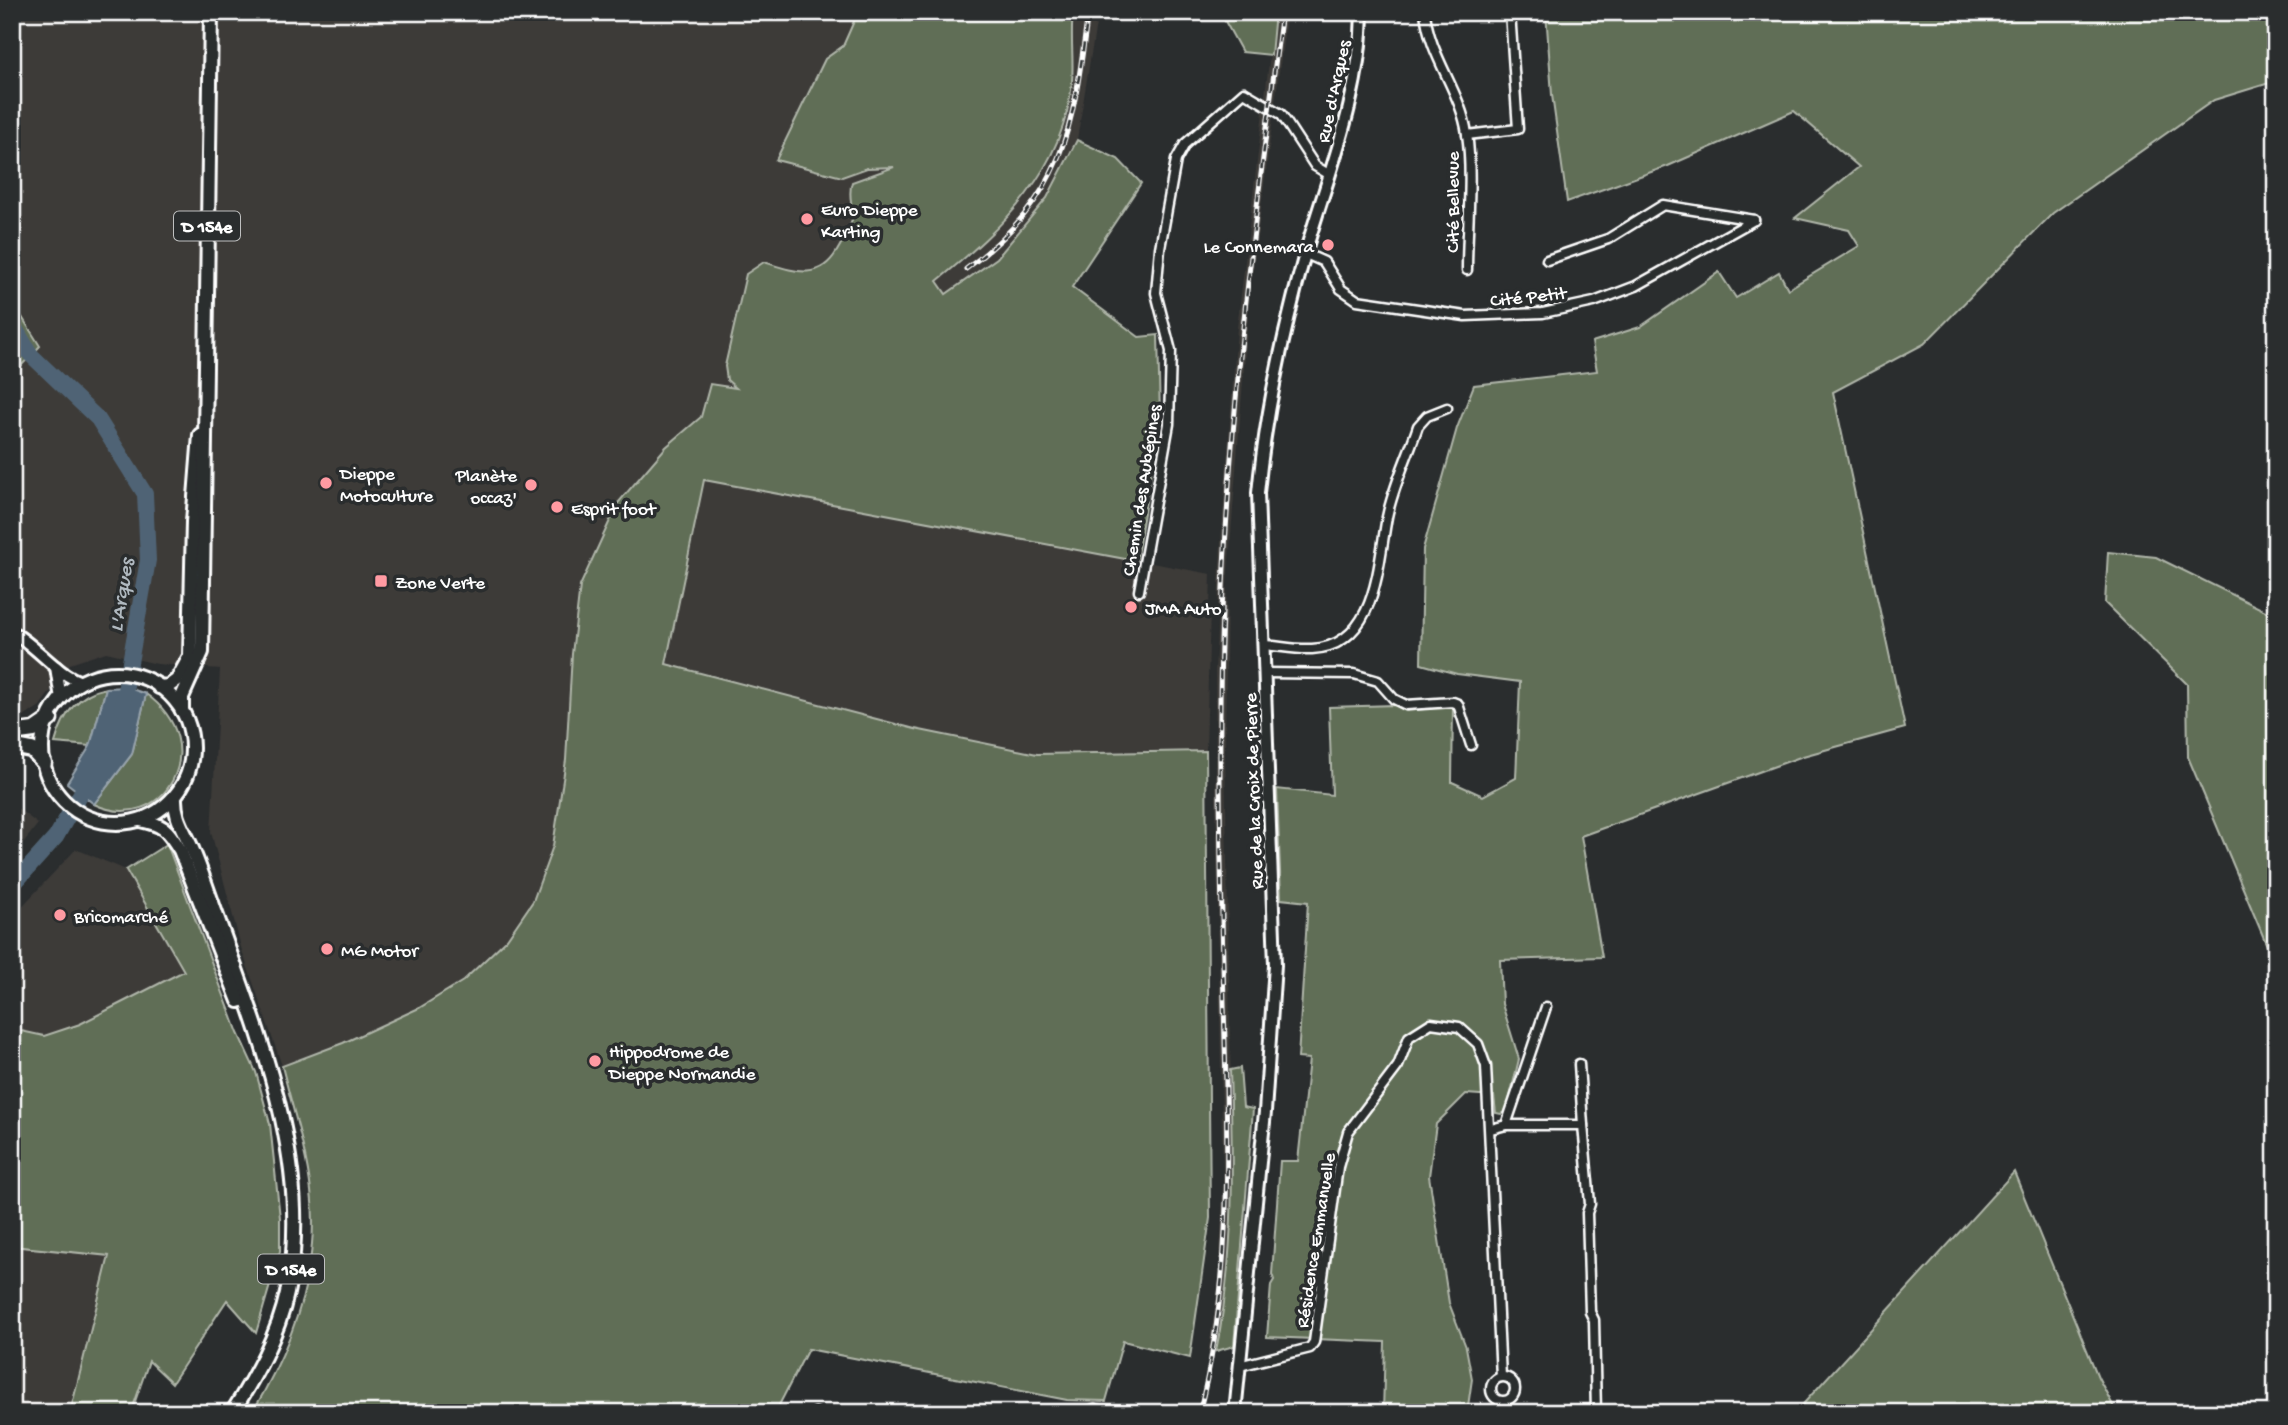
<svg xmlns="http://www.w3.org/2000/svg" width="2288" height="1425" font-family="'Gochi Hand',sans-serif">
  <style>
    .built { fill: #3c3a38 }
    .green { fill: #616e56; stroke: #b0b6aa; stroke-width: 2 }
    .water { fill: #506474; stroke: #96a2ac; stroke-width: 2 }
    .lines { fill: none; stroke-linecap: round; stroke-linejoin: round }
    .river { stroke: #506474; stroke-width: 16 }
    .street-casing { stroke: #fff; stroke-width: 13 }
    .secondary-casing { stroke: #fff; stroke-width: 16 }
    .primary-casing { stroke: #fff; stroke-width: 18 }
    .highway-casing { stroke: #fff; stroke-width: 19 }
    .street { stroke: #2a2d2e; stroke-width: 8 }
    .secondary { stroke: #2a2d2e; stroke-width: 10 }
    .primary { stroke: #2a2d2e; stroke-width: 12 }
    .highway { stroke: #2a2d2e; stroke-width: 14 }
    .rail-casing { stroke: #fff; stroke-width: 5 }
    .rail { stroke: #2a2d2e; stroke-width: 2.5; stroke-dasharray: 8; stroke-linecap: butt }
    .poi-dot { fill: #ff9aa2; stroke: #2a2d2e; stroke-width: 2.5 }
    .labels { text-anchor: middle; stroke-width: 7; stroke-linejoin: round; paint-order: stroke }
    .shield { fill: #2a2d2e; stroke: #bfc0c0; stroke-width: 2 }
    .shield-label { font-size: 18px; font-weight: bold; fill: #fff }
    .street-label { font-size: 19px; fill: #fff; stroke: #2a2d2e }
    .poi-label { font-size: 19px; fill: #fff; stroke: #2a2d2e; text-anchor: start }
    .water-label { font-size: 21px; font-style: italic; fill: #b0b9c0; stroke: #2a2d2e }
  </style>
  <rect width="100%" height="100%" fill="#2a2d2e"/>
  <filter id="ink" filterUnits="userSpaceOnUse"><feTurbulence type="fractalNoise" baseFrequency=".0143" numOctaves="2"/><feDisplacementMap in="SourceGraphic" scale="14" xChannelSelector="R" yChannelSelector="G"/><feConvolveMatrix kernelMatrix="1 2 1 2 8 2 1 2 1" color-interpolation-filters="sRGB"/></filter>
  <g filter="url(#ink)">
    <g class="built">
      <path d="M12,12H858L843,46L825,59L776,160L842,177L867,168L964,167L737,388L711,384L701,417L666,447L572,654L566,760L553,846L533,901L507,939L463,981L419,1008L343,1043L282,1066L242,951L211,832L220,669L157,664L106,652L70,664L40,706L19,720H12V371L17,370L40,346L12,301Z"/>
      <path d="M1073,12H1098L1077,140L1047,198L997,258L946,294L937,281L971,255L1071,27Z"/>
      <path d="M1275,12H1287L1250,291L1227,586L1225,747L1233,1202L1223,1319L1216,1351L1208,1354L1219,1280L1223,1182L1216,806L1215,672L1221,540L1237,328Z"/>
      <path d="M704,479L1211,574L1206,751L1037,754L915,729L666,664Z"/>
      <path d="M12,804L38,824L12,857Z"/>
      <path d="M76,849L126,870L184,971L80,1024L44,1036L12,1029V917Z"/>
      <path d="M12,1246L109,1256L70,1413H12Z"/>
    </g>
    <g class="green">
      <path d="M858,12H1073C1070,36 1074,59 1072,82C1064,171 1002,228 937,281L946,294L997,258L1047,198L1077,140L1118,159L1141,183L1072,287L1139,337L1158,335L1160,417L1136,561L704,480L666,664L915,729L1037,754L1206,751L1210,1218L1190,1358L1123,1341L1106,1401L1067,1400L808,1349L775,1413H252C292,1346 321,1270 311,1191C306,1149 292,1107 282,1066L343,1043L419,1008L463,981L507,939L533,901L553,846L566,760L572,654L580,586L618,503L666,447L701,417L710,384L736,388L727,380L725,366L746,274L764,262C793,271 819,282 837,251C843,241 849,231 852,220C854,207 847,196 852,182L894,167L867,168L842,177L776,160L825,59L843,46Z"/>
      <path d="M1220,12H1275L1271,55L1242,52Z"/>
      <path d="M1546,12H2276V81L2214,100L2053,213L1924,344L1833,392L1905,728L1803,756L1581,836L1602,957L1500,960L1502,1004L1519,1059L1507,1109L1501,1114L1496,1113L1494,1096L1466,1094L1436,1124L1429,1176L1449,1303L1466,1347L1472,1379L1467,1413H1383L1385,1342L1267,1337L1271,1285L1274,1280L1272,1274L1280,1161H1298L1309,1059L1298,1058L1308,902L1281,899L1277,789L1332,795L1329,707L1395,705L1406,711L1453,706L1452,782L1483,796L1516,778L1520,682L1457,674L1421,664L1423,549L1457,428L1474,385L1597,371L1592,342L1640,327L1719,272L1736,298L1779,272L1788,289L1859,246L1849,230L1795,218L1859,167L1794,111L1668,166L1567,202L1552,95Z"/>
      <path d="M12,301L40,346L17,370L12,360Z"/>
      <path d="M2108,552L2156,557L2276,616V967L2188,757L2187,684L2105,603Z"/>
      <path d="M106,688L90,746L55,743C62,716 77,694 106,688Z"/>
      <path d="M146,694C217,745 163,837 94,804L132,754Z"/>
      <path d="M167,844L238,1033L256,1072L270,1124L280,1218V1251L256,1333L227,1300L172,1383L149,1361L131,1413H70L109,1256L12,1246V1029L44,1036L80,1024L184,971L126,870Z"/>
      <path d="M1240,1068L1243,1107L1253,1109L1234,1346L1216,1351C1235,1258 1233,1164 1230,1070Z"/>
      <path d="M2014,1172L2098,1377L2117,1413H1795Z"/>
    </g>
    <path class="water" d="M126,687L146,694L132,754L94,804L67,783L90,746L106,688Z"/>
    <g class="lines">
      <g class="river">
        <path d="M12,323L31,355L98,419L145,494L148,560L122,708"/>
        <path d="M12,886L56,837L89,779"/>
      </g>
      <g class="street-casing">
        <g id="street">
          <path d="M1425,12C1429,56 1461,91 1467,134C1473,174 1467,228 1467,270"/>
          <path d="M1467,135L1518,129L1510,12"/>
          <path d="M1306,254L1324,262L1341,289L1357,300L1465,316L1543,313L1594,302L1636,286L1754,220"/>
          <path d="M1547,260L1608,239L1663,205L1754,220"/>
          <path d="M1139,591L1169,424L1171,351L1156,293L1160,248L1176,160L1185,144L1244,92L1281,114L1315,166L1330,175"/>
          <path d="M1264,645C1279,646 1296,650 1312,649C1377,646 1378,564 1387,517C1393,487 1408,456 1418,426L1427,416L1447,408"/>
          <path d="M1265,673L1354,674L1378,681L1394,699L1406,705L1453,702L1458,704L1471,745"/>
          <path d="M1579,1064L1583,1125"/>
          <path d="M1506,1125H1583L1590,1204L1587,1213L1590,1312L1594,1320L1596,1413"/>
          <path d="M1491,1129L1506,1125L1546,1007"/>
          <path d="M1239,1366L1310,1348L1314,1342L1338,1167L1348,1132L1398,1066L1409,1037L1431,1023L1459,1027L1478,1044L1486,1066L1501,1377"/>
          <circle cx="1503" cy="1389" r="12"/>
          <path d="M1500,1402L1501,1413"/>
          <path d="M815,1413H816"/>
          <path d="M1083,1413L1094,1409L1115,1413"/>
        </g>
      </g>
      <g class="secondary-casing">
        <g id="secondary">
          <path d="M12,632C37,646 58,676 82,682"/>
          <path d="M56,667L61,699"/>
          <path d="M1235,1413L1265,1112L1275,965L1258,493C1266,411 1283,333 1305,254C1328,174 1361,97 1362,12"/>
        </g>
      </g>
      <g class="primary-casing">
        <g id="primary">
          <circle cx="117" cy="748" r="75"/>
          <path d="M159,687L169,686L177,680L190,656L193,522L200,435"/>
          <path d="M182,711V697L202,652L211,12"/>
          <path d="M175,796C174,819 185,831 193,851C201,870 208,891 215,911C257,1029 315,1166 287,1293C278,1336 255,1376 232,1413"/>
          <path d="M140,820C164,825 167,829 180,850L239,1001"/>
        </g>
      </g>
      <g class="highway-casing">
        <g id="highway">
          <path d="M12,733L34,730L50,719"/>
          <path d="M12,746L32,750L44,763"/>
        </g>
      </g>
      <use href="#street" class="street"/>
      <use href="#secondary" class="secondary"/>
      <use href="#primary" class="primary"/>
      <use href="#highway" class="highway"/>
      <g class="rail-casing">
        <g id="rail">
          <path d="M966,269C1066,194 1073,128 1088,12"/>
          <path d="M1199,1413C1231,1290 1228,1166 1225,1041C1222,930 1219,819 1220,708C1221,475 1251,244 1282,12"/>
        </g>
      </g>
      <use href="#rail" class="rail"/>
    </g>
  </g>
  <g class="poi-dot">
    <circle cx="807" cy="219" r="7"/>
    <circle cx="1328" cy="245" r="7"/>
    <circle cx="326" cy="483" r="7"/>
    <circle cx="531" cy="485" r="7"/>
    <circle cx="557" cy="507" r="7"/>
    <rect x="374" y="574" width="14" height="14" rx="3.5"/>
    <circle cx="1131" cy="607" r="7"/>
    <circle cx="60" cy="915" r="7"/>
    <circle cx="327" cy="949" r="7"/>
    <circle cx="595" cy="1061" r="7"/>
  </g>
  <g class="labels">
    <g class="shield">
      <rect x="174" y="211.5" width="66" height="29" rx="5"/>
      <rect x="258" y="1254.5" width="66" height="29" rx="5"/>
    </g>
    <g class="shield-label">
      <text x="207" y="232">D 154e</text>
      <text x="291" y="1275">D 154e</text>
    </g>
    <g class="street-label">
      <text transform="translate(1332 91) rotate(-78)" y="7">Rue d'Arques</text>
      <text transform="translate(1451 202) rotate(-90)" y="7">Cité Bellevue</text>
      <text transform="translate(1528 295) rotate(-6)" y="7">Cité Petit</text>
      <text transform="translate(1140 490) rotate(-81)" y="7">Chemin des Aubépines</text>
      <text transform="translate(1252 791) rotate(-92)" y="7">Rue de la Croix de Pierre</text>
      <text transform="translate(1314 1240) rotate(-81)" y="7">Résidence Emmanuelle</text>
    </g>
    <g class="poi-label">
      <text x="821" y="215">Euro Dieppe<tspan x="821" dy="22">Karting</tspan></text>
      <text x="1314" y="252" text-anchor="end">Le Connemara</text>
      <text x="340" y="479">Dieppe<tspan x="340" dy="22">Motoculture</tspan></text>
      <text x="517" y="481" text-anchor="end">Planète<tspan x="517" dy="22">occaz'</tspan></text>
      <text x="571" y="514">Esprit foot</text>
      <text x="395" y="588">Zone Verte</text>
      <text x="1145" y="614">JMA Auto</text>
      <text x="74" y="922">Bricomarché</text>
      <text x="341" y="956">MG Motor</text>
      <text x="609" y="1057">Hippodrome de<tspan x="609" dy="22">Dieppe Normandie</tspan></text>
    </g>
    <g class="water-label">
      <text transform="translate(120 595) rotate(-81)" y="7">L'Arques</text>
    </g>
  </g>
  <rect width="2288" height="1425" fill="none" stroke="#2a2d2e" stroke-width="42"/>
  <rect x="21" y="21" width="2246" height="1383" fill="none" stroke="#fff" stroke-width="2.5" filter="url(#ink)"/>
</svg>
